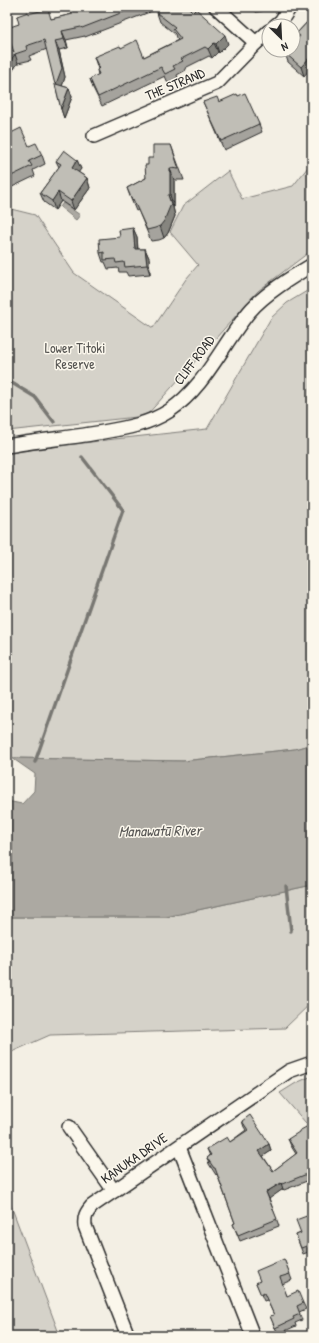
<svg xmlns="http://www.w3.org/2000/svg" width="319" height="1343" font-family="'Patrick Hand',sans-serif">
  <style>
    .built { fill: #e4e0d6 }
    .green { fill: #d5d2c9; stroke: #807e7a }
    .water { fill: #aca9a2; stroke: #787772 }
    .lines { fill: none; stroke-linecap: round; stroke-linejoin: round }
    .stream { stroke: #787772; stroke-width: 3.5 }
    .minor-casing { stroke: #2b2b2b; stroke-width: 16 }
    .minor { stroke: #fbf7ec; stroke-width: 13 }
    .wall { fill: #a5a39d; stroke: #2b2b2b }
    .shaded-wall { fill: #86857f; stroke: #2b2b2b }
    .building { fill: #c0beb6; stroke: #2b2b2b }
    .labels { text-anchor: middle; stroke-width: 3; stroke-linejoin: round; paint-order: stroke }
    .street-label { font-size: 14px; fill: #2b2b2b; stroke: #fbf7ec }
    .park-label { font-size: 14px; fill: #565552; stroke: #fbf7ec }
    .water-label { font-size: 15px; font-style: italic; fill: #585755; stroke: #fbf7ec }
  </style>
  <rect width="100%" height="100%" fill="#f3efe4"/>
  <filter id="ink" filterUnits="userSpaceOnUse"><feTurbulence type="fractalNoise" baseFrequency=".025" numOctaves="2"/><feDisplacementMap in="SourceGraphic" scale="8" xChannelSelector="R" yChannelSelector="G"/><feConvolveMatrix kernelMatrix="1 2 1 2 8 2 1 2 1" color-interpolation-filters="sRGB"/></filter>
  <g filter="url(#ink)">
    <path class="built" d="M312,1328V1336H296Z"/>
    <g class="green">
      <path d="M312,162V250L258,291L146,416L7,431V208L35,215L74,273L153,328L186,279L198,265L170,232L183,206L228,171L242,199L293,186Z"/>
      <path d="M312,288V744L295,749L183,761L12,758L7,757V453L106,440L207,429L271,318L287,303Z"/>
      <path d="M312,885V1002L285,1028L50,1035L7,1054V917H166Z"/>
      <path d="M312,1076V1130L280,1093L296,1083Z"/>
      <path d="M7,1195L60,1336H7Z"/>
    </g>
    <g class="water">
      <path d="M63,203L80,215L76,220L60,207Z"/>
      <path d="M312,744V885L166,917H7V801L22,804L34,791L35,774L12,758L183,761L295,749Z"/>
    </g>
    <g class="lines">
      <g class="stream">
        <path d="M7,380L35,397L54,422"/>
        <path d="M35,762L123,510L82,457"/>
        <path d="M286,886L291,931"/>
      </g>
      <g class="minor-casing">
        <g id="minor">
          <path d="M216,7L256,43"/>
          <path d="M275,26L281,21L290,7"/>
          <path d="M94,136L217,83L256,43L269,31"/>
          <path d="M7,446C39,440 71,438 103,432C126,428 149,424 169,411C205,387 222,345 249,312C264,294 292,277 312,265"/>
          <path d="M69,1127L114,1191"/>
          <path d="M179,1147L253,1336"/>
          <path d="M128,1336L85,1226C84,1217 86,1213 92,1206L289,1071L312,1063"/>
        </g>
      </g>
      <use href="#minor" class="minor"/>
    </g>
    <g class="wall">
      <path d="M69,7H188L228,44L219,53L218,52L212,58L209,56L185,68L186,70L177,75L178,78L168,83L165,76L102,106L93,88L90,79L98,75L97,70L98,69L94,57L121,48L144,57L178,40L176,38L175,34L160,22L157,13L160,8L85,37V36L66,40L68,48L59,50L65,77L62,86L69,88L72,97L64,118L61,109L47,49L29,56L31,60L18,63L11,73L9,71L7,74V47L14,52L19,24L28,14L52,19L72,14Z"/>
      <path d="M251,7H267L262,11L256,12Z"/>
      <path d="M311,18L304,76L288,62L285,53L298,38L297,33Z"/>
      <path d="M238,96L259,124L262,132L224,150L207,111L203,102H219Z"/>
      <path d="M7,135L29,146L42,155L45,164L33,170L35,176L8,189L7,186Z"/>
      <path d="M171,145L184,180H174V207H173L175,216L168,233L164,238L159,240L151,241L138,210L136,211L131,199L127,188L146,178L148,165L153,158Z"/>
      <path d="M77,160L81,169L78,172L87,178L90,188L74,210L61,201L55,210L44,202L40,193L59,167L56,161Z"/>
      <path d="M133,228L137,237L138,249H145L149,258L150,274L128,276L126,272H119L118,268L108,269L105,262H103L100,253L120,237Z"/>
      <path d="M242,1121L269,1144L271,1151L263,1156L273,1171L296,1154L291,1146L288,1139L312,1133V1179L284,1190L283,1189L269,1198L279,1226L240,1241L233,1224L235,1223L217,1174L216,1175L209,1164L207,1158L210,1156L207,1149L230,1142L246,1130L244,1127Z"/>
      <path d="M312,1214V1251L303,1254L296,1235L301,1233Z"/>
      <path d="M284,1259L292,1280L282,1284L287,1296L303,1303L306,1309L299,1312L302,1320L295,1323L296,1326L278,1334L270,1316L274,1315L267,1300L264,1301L256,1283L260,1281Z"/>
    </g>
    <g class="shaded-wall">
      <path d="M261,7H267L262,11Z"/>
      <path d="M62,31L66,40L68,48L64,39Z"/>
      <path d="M225,35L228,44L219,53L216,44Z"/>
      <path d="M55,41L59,50L65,77L60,93L56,84Z"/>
      <path d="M214,43L218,52L212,58L208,49Z"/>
      <path d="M15,54L18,63L11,73L8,64Z"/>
      <path d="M312,55V67L304,76L301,67Z"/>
      <path d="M7,66L9,71L7,74Z"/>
      <path d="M69,88L72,97L64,118L61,109Z"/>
      <path d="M77,160L81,169L75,177L72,168Z"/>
      <path d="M170,168L174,180V207L170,195Z"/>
      <path d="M87,178L90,188L74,210L71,201Z"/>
      <path d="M58,192L61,201L55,210L52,201Z"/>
      <path d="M168,195L173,207L175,216L168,233L164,238L160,226Z"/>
      <path d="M133,228L137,237L138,259L135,249Z"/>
      <path d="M145,249L149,258L150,274L147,265Z"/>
      <path d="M269,1144L271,1151L262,1157L259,1151Z"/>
      <path d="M281,1183L283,1189L269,1199L266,1192Z"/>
    </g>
    <g class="building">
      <path d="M70,7H136L82,28L81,27L62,31L64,39L55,41L62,68L56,84L69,88L61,109L44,40L26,46L27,50L15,54L8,64L7,63V47L14,52L7,33V28L19,24L17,16L28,12V14L48,9L51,19L73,14Z"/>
      <path d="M161,7H188L193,12L196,9L225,35L216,44L214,43L208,49L205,47L181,59L183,61L173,66L175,69L165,74L161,67L98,97L90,79L99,74L97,70L99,68L94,57L120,46L121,48L137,40L144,57L181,39L173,29L175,27L157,13Z"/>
      <path d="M311,18L312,19V55L301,67L285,53L287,50H293V44L300,36L297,33Z"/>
      <path d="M245,93L259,124L221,141L203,102L217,97L219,102L237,94L238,96Z"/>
      <path d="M21,128L29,146L36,143L42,155L29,161L32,166L7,178V135Z"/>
      <path d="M153,145H171L179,169L170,168V195H168L171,204L164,221L160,226L155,228L147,230L133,199L132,200L127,188L146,178L145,165H148V158H153Z"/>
      <path d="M64,150L77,160L72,168L87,178L71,201L58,192L52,201L40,193L61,164L56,161Z"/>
      <path d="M133,228L135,249H145L147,265L125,267L124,262L116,263L115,259L104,260V252L100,253L99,239L120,237L119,230Z"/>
      <path d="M250,1115L269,1144L259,1151L273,1171L297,1153L288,1139L299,1132V1131L308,1126L312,1133V1172L282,1184L281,1183L266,1192L277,1219L238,1235L233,1224L235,1223L215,1168H214L207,1158L211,1155L207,1149L227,1137L230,1142L248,1130L242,1121Z"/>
      <path d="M312,1214V1244L301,1248L296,1235L301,1233L296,1220Z"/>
      <path d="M284,1259L290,1274L280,1277L287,1296L298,1291L303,1303L297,1306L300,1314L293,1317L294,1319L275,1328L270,1316L274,1315L264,1293L261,1295L256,1283L260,1281L256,1271Z"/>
    </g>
  </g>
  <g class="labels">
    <g class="street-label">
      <text transform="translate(175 84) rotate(-23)" y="5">THE STRAND</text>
      <text transform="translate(194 360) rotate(-53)" y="5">CLIFF ROAD</text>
      <text transform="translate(134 1158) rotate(-35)" y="5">KANUKA DRIVE</text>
    </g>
    <g class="park-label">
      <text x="75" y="353">Lower Titoki<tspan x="75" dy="16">Reserve</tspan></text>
    </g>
    <g class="water-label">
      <text transform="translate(160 831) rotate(-1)" y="5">Manawatū River</text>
    </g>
  </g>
  <rect width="319" height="1343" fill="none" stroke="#fbf7ec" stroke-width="24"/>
  <rect x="12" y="12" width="295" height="1319" fill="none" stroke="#2b2b2b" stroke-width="1.5" filter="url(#ink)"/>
  <g transform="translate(281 38) rotate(156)"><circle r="19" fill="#fbf7ec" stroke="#a8a59f"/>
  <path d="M0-3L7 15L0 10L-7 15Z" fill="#2b2b2b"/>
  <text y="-6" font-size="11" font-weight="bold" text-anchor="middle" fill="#2b2b2b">N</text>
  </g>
</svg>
